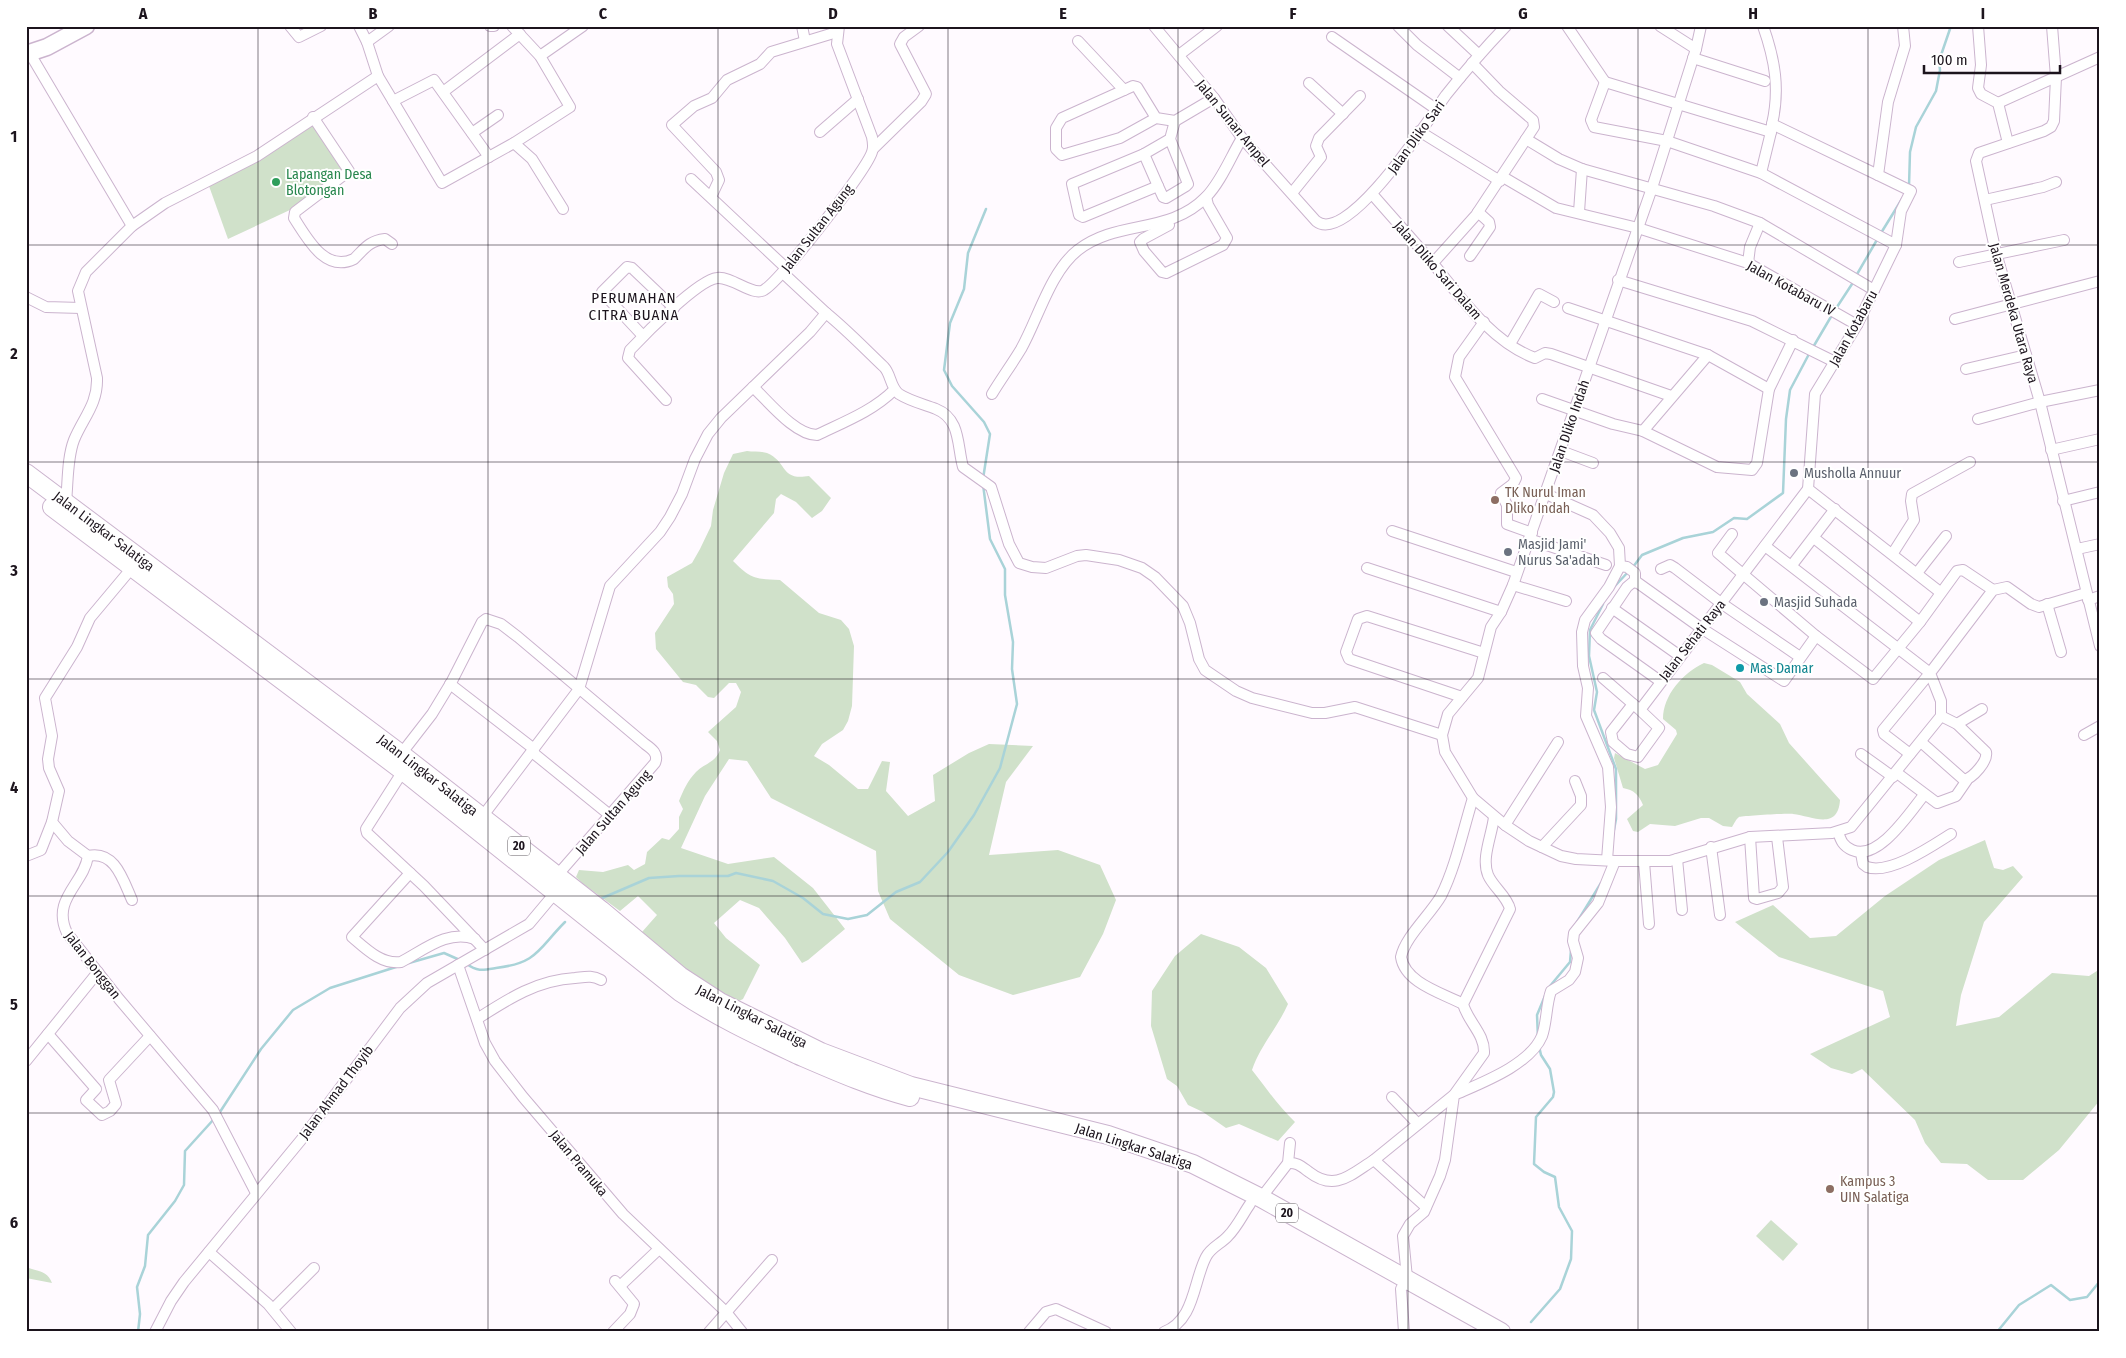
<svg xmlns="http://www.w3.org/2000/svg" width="2126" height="1358" font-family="'Fira Sans Condensed',sans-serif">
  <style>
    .green { fill: #d0e1ca }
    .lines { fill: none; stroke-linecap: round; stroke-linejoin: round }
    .stream { stroke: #a9d3d8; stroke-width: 2.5 }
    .minor-casing { stroke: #cbb4ce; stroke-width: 12 }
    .primary-casing { stroke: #cbb4ce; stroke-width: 19 }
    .trunk-casing { stroke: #cbb4ce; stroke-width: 20 }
    .minor { stroke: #fff; stroke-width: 10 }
    .primary { stroke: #fff; stroke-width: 16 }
    .trunk { stroke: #fff; stroke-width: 18 }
    .grid { fill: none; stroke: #1c141d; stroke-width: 1; stroke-opacity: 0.55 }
    .leisure-dot { fill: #2e9e5b; stroke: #fff; stroke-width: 2 }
    .worship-dot { fill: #6b7280; stroke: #fff; stroke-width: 2 }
    .education-dot { fill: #8d6e63; stroke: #fff; stroke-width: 2 }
    .culture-dot { fill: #0f9aa8; stroke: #fff; stroke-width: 2 }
    .labels { text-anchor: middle; stroke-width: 4; stroke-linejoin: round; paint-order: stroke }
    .shield { fill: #fff; stroke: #605a61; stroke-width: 1 }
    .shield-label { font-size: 12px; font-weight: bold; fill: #1c141d }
    .street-label { font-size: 14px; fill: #1c141d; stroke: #fff }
    .leisure-label { font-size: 14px; fill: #27864d; stroke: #fff; text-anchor: start }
    .worship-label { font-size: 14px; fill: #5b616d; stroke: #fff; text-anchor: start }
    .education-label { font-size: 14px; fill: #785e54; stroke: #fff; text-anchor: start }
    .culture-label { font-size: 14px; fill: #0d838f; stroke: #fff; text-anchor: start }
    .neighbourhood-label { font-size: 15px; letter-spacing: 1px; fill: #1c141d; stroke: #fff }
    .neatline { fill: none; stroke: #1c141d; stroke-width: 2 }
    .grid-label { font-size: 16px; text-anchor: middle; font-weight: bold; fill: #1c141d }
  </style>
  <rect width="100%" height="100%" fill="#fffaff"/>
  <g class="green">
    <path d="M313,121L350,167L292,209L228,239L209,186Z"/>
    <path d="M747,451C753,452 762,451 767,453C788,462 780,481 809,476L831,498L822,511L812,518L796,502L781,494L776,499L774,513L733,561C751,579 755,579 780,580L819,613L841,620L849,629L854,646L852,706L848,721L843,730L822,744L814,756L829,765L858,789H868L882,761L890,762L886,791L908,816L935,801L933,775L969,753L989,744L1033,746L1006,782L989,855L1058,850L1100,865L1116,900L1103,934L1080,977L1013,995L959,975L890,919L878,891L876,851L771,798L747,761L729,759L705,796L681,848L728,864L774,857L813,888L845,929L808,960L802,963L785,938L759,908L740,900L714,923L726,938L760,965L743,999L739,1001L700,981L642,932L657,915L638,896L620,911L582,883L576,877L579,870L603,872L628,865L634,870L645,864L647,852L662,838L669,840L679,829V817L683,809L679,801C683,791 688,780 696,772C705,763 715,763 720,750L717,741L708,732L736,707L741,692L736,683H729L714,698L708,697L696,685L683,682L656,649L655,633L674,604L673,594L668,587L667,577L692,563L700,549L711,526L713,510L724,473L733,454Z"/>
    <path d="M1704,663L1712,665L1740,682L1747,694L1780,724L1789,743L1840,800C1838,831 1812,816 1793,814C1789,813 1741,816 1739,817C1736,819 1734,824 1732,827L1723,826L1709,818H1701L1675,826L1650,824L1638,832L1633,831L1627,819L1643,805C1639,795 1634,790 1623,788L1614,758L1615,753L1645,769L1658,765L1677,734L1676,730L1663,719C1663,695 1683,673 1704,663Z"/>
    <path d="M1985,840L1994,868L2003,870L2013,866L2023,877L1984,922L1961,995L1956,1026L1999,1017L2052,973L2089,976L2100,969V1100L2059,1150L2023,1180H1988L1967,1164L1941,1163L1925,1143L1915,1120L1862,1069L1852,1074L1831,1068L1810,1054L1890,1017L1883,991L1779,957L1735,922L1773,905L1810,938L1836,936L1885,896L1939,860Z"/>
    <path d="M1201,934L1239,947L1266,968L1288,1004C1278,1027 1260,1046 1252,1070C1266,1088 1279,1107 1295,1122L1278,1141L1239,1124L1226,1128L1203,1112L1188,1105L1177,1086L1167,1079L1151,1026L1152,991L1175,956Z"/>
    <path d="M1771,1220L1798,1244L1783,1261L1756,1236Z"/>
    <path d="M26,1267C38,1272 47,1270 52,1283L26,1278Z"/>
  </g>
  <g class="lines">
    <g class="stream">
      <path d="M1909,186L1910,152L1916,127L1936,91L1940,70L1939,61L1951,26"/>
      <path d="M1881,233L1902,199"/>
      <path d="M1856,276L1878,238"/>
      <path d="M1835,310L1854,281"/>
      <path d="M1812,349L1832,315"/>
      <path d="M983,479L990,434L984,422L952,386L944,370L950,323L964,289L968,253L986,209"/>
      <path d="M1633,567L1642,555L1683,538L1713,532L1734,518L1747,519L1783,493L1786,419L1790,390L1809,354"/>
      <path d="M1614,587L1629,571"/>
      <path d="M1603,604L1590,630L1589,656L1597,692L1594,710L1616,769V819L1614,830"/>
      <path d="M600,899L649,878L679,876H728L736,873L773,881L803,898L823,914L848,919L867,915L896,892L920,882L948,852L974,815L1000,768L1017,704L1012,669L1013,642L1005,595V569L990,539L983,484"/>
      <path d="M1574,927L1601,883"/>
      <path d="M409,963L444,953L462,961"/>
      <path d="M467,964C477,972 484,970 496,968C538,963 538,949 565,922"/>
      <path d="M1550,986L1570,962L1571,950"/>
      <path d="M1538,1038L1537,1015L1547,991"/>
      <path d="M218,1115L261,1049L293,1010L330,988L396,967"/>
      <path d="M1531,1322L1560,1289L1571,1259L1572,1231L1559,1207L1555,1177L1544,1172L1534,1164L1536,1117L1553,1097L1554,1092L1550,1069L1541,1055L1539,1046"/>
      <path d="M138,1332L140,1314L137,1287L145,1266L148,1235L175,1201L184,1185L185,1151L214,1119"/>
      <path d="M1997,1332L2019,1305L2051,1285L2070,1300L2087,1297L2100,1281"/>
    </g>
    <g class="minor-casing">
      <g id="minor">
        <path d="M290,26L299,37L321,26"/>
        <path d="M359,26L367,42L389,26"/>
        <path d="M490,26H494"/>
        <path d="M512,26L540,56L570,107L514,143"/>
        <path d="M802,26L805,41"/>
        <path d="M1154,26L1214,98L1242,138L1316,221C1348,247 1430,117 1446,95C1465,71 1485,48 1506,26"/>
        <path d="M1398,26L1417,45L1460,78"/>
        <path d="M1448,26L1479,55"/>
        <path d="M1567,26L1605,82"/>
        <path d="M1660,26L1696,49"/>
        <path d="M1763,26C1775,60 1780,89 1772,124"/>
        <path d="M1903,26L1905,46L1888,102L1878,175L1911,191L1901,211L1896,245L1857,325L1815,394L1808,489L1940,592"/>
        <path d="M1978,26L1981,65L1978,88L1981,94L1998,103L2008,143"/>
        <path d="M2052,26L2056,77L2054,121L2051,127L2044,131L1979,153L1976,161L1996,253L2040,402L2100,646"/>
        <path d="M1332,37L1436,109"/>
        <path d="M1078,41L1124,90"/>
        <path d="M367,42L378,76L393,101L434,80L489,157"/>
        <path d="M29,52L132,226"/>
        <path d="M1179,55L1217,26"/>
        <path d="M540,56L583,26"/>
        <path d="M1693,58L1765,81"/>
        <path d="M1309,83L1343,114"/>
        <path d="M443,92L520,34"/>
        <path d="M393,101L442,183L514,143L532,159L563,209"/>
        <path d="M1998,103L2100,57"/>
        <path d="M313,117L349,171L295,212L294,218C307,238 325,273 354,259C365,248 369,241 385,239L392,244"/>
        <path d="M1156,118L1137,87L1133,86L1062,118L1056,128V149L1062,155L1120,138L1156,118L1175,121L1214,98"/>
        <path d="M1419,131L1500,181"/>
        <path d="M820,132L858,99"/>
        <path d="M472,133L498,115"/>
        <path d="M1170,139L1144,154L1072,184L1079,215L1083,217L1158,186L1163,197L1166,198L1186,186L1188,184L1170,139L1175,121"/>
        <path d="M1526,139L1559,159L1582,169L1714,206L1760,223L1874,290"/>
        <path d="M873,149L921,102L926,94L900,44L904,37L919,26"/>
        <path d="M1144,154L1158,186"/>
        <path d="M1761,173L1771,132"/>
        <path d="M1878,175L1772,124L1771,132L1605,82L1591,120L1594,127L1667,141L1761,173L1896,245"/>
        <path d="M1503,177L1556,208L1638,228L1748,263L1857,325"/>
        <path d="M691,179L786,268"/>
        <path d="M1292,193L1321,157L1316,146L1319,138L1360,96"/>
        <path d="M1373,195C1392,217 1412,239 1431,261C1460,296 1491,342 1535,358L1545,353L1551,354L1671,396"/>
        <path d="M711,197L719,180L716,172L672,125L694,106L712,98L727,80L760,64L771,52L837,32"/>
        <path d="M1985,200L2043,187L2056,182"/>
        <path d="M1579,212L1582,169"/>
        <path d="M1169,225L1143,239L1140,242L1144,251L1162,272L1166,273L1223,245L1227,238L1208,205L1206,197"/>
        <path d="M1470,256L1490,227L1489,222L1478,212"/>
        <path d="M1959,262L2064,240"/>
        <path d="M1433,263L1476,215L1534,127L1533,120L1499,91L1472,63"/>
        <path d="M1748,263L1750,247L1760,223"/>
        <path d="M1618,280L1752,321L1835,362"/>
        <path d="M26,297L46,307L81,308"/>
        <path d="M1568,308L1708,355L1769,389"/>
        <path d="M826,313C847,330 865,349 884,367C891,374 890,387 899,394C910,401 923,404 936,409C961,419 957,446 963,467L991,487L1009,544L1019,563L1032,567L1046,568L1077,556L1086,555L1119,560L1142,568L1155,577L1183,606L1190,623L1199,659L1205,670L1236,691L1252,698L1312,713H1325L1355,707L1442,735"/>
        <path d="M1955,319L2100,281"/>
        <path d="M1484,322L1459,357L1455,377L1516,478L1513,484L1501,493L1507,505V524L1532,533"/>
        <path d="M643,336L602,292L627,267L632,268L674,308"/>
        <path d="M1510,344L1539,294L1554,302"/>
        <path d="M1966,369L2026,355"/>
        <path d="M753,387C769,402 795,435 817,435C844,422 873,411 894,390"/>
        <path d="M992,394C1001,379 1012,364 1021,349C1038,319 1050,272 1078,250C1118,219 1169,235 1206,197C1221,182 1231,156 1242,138"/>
        <path d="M1542,399L1613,424L1643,431L1717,467L1752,470L1757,463L1769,389L1793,340"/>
        <path d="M666,400L628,358L630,350C645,334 698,280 717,278C732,276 753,297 764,290C781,280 866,171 872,152C874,147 873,142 872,137L837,44L839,26"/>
        <path d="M1978,419L2040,402L2100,390"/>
        <path d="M1643,431L1708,355"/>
        <path d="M2051,450L2100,439"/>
        <path d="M1561,451L1593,463"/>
        <path d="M1546,494L1593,515L1610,533L1619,548L1620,566L1609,587L1585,620L1582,632L1583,666L1588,688L1586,716L1608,767L1611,807L1607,860"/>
        <path d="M2063,501L2100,492"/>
        <path d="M66,502C68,483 67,458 74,440C83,418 98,404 97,378L78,291L86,272L132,226L165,203L257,156L378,76"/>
        <path d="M1392,531L1516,572"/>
        <path d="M1732,534L1718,553L1816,636"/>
        <path d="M1814,538L1920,622"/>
        <path d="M1529,539L1606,565"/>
        <path d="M1765,546L1930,673L1883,730L1884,734L1910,754"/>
        <path d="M2077,549L2100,544"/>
        <path d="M1893,553L1914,520L1911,501L1912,494L1970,462"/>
        <path d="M1792,565L1835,509"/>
        <path d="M1620,566L1627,567L1635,573V582"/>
        <path d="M1367,568L1501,612"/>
        <path d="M131,569L90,618L77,647L45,698L52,736L48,759L49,768L59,791L52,822L68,841L88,856C84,884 51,899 67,933L119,999L213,1110L256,1193"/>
        <path d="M1661,569L1670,565L1675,568L1721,603L1800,657"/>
        <path d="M1917,573L1946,536"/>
        <path d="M1513,585L1566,601"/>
        <path d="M2088,600L2100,596"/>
        <path d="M2047,604L2061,652"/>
        <path d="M1612,608L1680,656"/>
        <path d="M1603,678L1633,704"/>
        <path d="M1660,681L1601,639L1596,633L1627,587L1633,582L1638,583L1701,628L1784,681L1816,636L1873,679L1920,622L1957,571L1963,570L1993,590"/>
        <path d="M450,684L534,749"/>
        <path d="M1462,697L1349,659L1346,652L1358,619L1367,616L1484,653"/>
        <path d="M1640,710L1633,704L1611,732L1613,742L1627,754L1638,757L1659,728L1640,710L1808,489"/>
        <path d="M1957,724L1982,709"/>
        <path d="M2084,735L2100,726"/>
        <path d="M1921,742L1964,780C1973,778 1988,761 1986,752L1957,724L1941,716"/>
        <path d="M532,752L611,816"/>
        <path d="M401,754L432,714L452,681L482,622L486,619L501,624L518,637L645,744C652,749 659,754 655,763L554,879"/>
        <path d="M1861,754L1893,777"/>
        <path d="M403,771L366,829L367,833L424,886L485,950"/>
        <path d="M1897,773L1937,803L1956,796L1967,780"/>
        <path d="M482,817L579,689L610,586L660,532L670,517L682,494L695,459L708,434L721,418L810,332L826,313L783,273"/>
        <path d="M1505,825L1558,742"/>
        <path d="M1838,832C1841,841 1843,846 1852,850C1878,862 1910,812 1924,795"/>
        <path d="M1750,837L1754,898L1757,899L1778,893L1783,887L1777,837"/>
        <path d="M1542,847L1581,805V796L1575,781"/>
        <path d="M1711,847L1720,915"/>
        <path d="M1861,853L1863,864L1867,867C1890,875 1932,846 1951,834"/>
        <path d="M26,856L41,850L52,822"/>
        <path d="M88,856C115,850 123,880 132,900"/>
        <path d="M1677,859L1682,910"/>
        <path d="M1615,861L1576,859L1561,856L1529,841L1505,825L1473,798L1445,752L1442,735L1448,714L1478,678L1491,627L1501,612L1513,585L1652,188L1696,49L1701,26"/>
        <path d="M1644,862L1649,924"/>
        <path d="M410,873L352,937C366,949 382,965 401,962C424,950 448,929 475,939"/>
        <path d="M458,965L485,1043L495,1061L523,1097L623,1214L726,1312L742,1332"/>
        <path d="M1463,1004C1442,993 1405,983 1401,957C1405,937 1430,915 1441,896C1456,866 1463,830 1473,798"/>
        <path d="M477,1019C508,999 537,980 575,978C585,977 592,975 601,980"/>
        <path d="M48,1034L96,1089L86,1100L102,1115L110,1111L116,1104L109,1080L150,1036"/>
        <path d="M26,1061L98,972"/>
        <path d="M1392,1097L1418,1124"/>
        <path d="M1288,1163C1297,1162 1302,1167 1309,1172C1335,1192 1350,1175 1374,1160"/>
        <path d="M1261,1198L1288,1163L1290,1143"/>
        <path d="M1426,1207L1374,1160L1454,1095L1484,1053C1485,1034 1468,1022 1463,1004L1510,909C1507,896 1493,887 1488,875C1481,858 1492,835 1494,817"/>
        <path d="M209,1252L268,1304L291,1332"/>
        <path d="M620,1286L659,1249"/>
        <path d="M273,1309L314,1268"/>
        <path d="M155,1332L171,1301L184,1282L301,1140L400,1008L427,983L529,924L555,893"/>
        <path d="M613,1332L630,1314L634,1304L615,1281"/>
        <path d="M709,1332L772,1260"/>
        <path d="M1029,1332L1046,1312L1056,1309L1106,1332"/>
        <path d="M1164,1332C1195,1320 1193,1282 1206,1257C1211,1247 1221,1244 1228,1236C1237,1227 1243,1214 1250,1204"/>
        <path d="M1404,1332L1401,1289L1407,1278L1403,1236L1410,1224L1424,1212L1440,1176L1445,1160L1454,1095C1481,1083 1530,1065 1542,1036C1547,1022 1546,1005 1551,991L1569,980L1575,972L1578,958L1573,941L1574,933L1598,903L1615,861H1670L1750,837L1832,833L1851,827L1941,716V701L1930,673L1993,590L2007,587L2031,604L2039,607L2086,593"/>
      </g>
    </g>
    <g class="primary-casing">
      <path id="primary" d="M26,54L47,47L86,26"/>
    </g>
    <g class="trunk-casing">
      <g id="trunk">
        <path d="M26,473L401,754L601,910L680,976L720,1002L821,1052L911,1086L1108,1135L1193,1164L1261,1198L1501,1332"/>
        <path d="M52,507L403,771L680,992C717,1017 758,1036 798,1055C835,1071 871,1087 910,1097"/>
      </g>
    </g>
    <use href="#minor" class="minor"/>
    <use href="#primary" class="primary"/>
    <use href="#trunk" class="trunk"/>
  </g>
  <path class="grid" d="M258,26V1332M488,26V1332M718,26V1332M948,26V1332M1178,26V1332M1408,26V1332M1638,26V1332M1868,26V1332M26,245H2100M26,462H2100M26,679H2100M26,896H2100M26,1113H2100"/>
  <circle class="leisure-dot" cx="276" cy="182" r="5"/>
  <g class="worship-dot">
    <circle cx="1794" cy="473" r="5"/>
    <circle cx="1508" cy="552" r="5"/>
    <circle cx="1764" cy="602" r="5"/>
  </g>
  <g class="education-dot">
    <circle cx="1495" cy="500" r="5"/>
    <circle cx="1830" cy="1189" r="5"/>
  </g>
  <circle class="culture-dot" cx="1740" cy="668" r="5"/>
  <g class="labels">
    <g class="shield">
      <rect x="508" y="836.5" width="22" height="19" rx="4"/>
      <rect x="1276" y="1203.5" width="22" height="19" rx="4"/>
    </g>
    <g class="shield-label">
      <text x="519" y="850">20</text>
      <text x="1287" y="1217">20</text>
    </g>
    <g class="street-label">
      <text transform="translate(1233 123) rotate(51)" y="5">Jalan Sunan Ampel</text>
      <text transform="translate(1416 137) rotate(-54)" y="5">Jalan Dliko Sari</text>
      <text transform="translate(817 228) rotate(-52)" y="5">Jalan Sultan Agung</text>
      <text transform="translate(1438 270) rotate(49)" y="5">Jalan Dliko Sari Dalam</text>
      <text transform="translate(1791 288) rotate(29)" y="5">Jalan Kotabaru IV</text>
      <text transform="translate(2014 313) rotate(74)" y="5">Jalan Merdeka Utara Raya</text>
      <text transform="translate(1853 328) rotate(-61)" y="5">Jalan Kotabaru</text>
      <text transform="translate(1569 426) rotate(-71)" y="5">Jalan Dliko Indah</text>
      <text transform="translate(104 531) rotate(37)" y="5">Jalan Lingkar Salatiga</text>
      <text transform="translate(1692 640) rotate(-52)" y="5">Jalan Sehati Raya</text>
      <text transform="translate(428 775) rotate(38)" y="5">Jalan Lingkar Salatiga</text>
      <text transform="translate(613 812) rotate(-49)" y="5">Jalan Sultan Agung</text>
      <text transform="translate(93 965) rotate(52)" y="5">Jalan Bonggan</text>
      <text transform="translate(752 1016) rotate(27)" y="5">Jalan Lingkar Salatiga</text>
      <text transform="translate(336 1092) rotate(-53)" y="5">Jalan Ahmad Thoyib</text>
      <text transform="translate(1134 1146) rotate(18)" y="5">Jalan Lingkar Salatiga</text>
      <text transform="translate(579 1163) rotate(50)" y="5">Jalan Pramuka</text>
    </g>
    <g class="leisure-label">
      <text x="286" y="179">Lapangan Desa<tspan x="286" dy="16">Blotongan</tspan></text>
    </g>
    <g class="worship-label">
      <text x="1804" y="478">Musholla Annuur</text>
      <text x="1518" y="549">Masjid Jami'<tspan x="1518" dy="16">Nurus Sa'adah</tspan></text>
      <text x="1774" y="607">Masjid Suhada</text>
    </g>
    <g class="education-label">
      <text x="1505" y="497">TK Nurul Iman<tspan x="1505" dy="16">Dliko Indah</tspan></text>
      <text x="1840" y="1186">Kampus 3<tspan x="1840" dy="16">UIN Salatiga</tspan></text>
    </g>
    <g class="culture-label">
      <text x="1750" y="673">Mas Damar</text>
    </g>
    <g class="neighbourhood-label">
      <text x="634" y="303">PERUMAHAN<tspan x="634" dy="17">CITRA BUANA</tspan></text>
    </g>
  </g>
  <rect width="2126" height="1358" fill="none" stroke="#ffffff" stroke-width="55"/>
  <path d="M1924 65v8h136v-8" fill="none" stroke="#1c141d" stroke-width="2.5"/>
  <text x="1931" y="65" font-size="15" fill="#1c141d" stroke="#ffffff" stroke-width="4" paint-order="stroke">100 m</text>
  <rect x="28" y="28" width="2070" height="1302" class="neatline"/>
  <g class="grid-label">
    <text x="143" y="19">A</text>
    <text x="373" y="19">B</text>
    <text x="603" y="19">C</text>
    <text x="833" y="19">D</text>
    <text x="1063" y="19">E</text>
    <text x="1293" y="19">F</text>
    <text x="1523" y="19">G</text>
    <text x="1753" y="19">H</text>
    <text x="1983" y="19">I</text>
    <text x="14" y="142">1</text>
    <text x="14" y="359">2</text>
    <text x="14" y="576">3</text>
    <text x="14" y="793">4</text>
    <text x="14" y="1010">5</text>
    <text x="14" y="1228">6</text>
  </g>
</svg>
